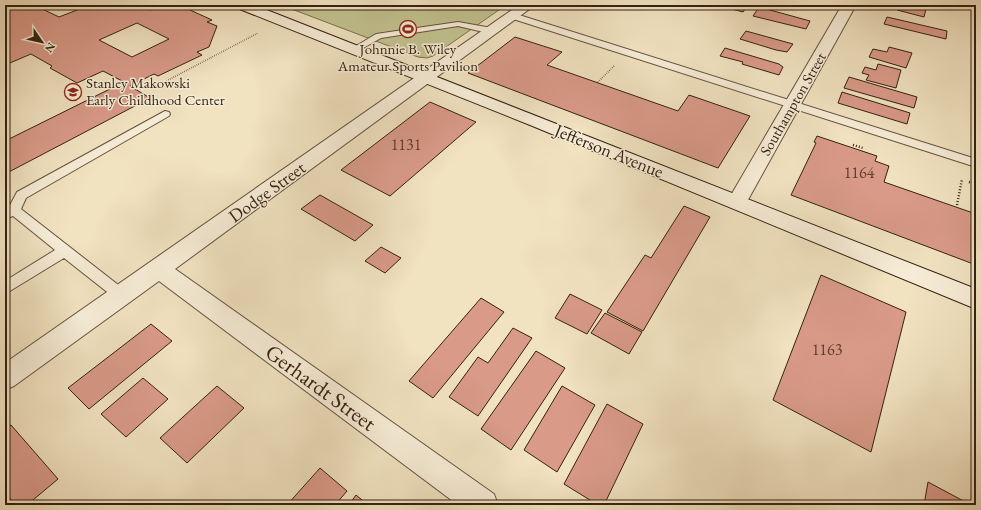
<svg xmlns="http://www.w3.org/2000/svg" width="981" height="510" font-family="'EB Garamond',serif">
  <style>
    .green { fill: #c1c18e; stroke: #7a7250 }
    .building { fill: #d99a88; stroke: #342211; fill-rule: evenodd }
    .lines { fill: none; stroke-linecap: round; stroke-linejoin: round }
    .lane-casing { stroke: #63523d; stroke-width: 2 }
    .street-casing { stroke: #63523d; stroke-width: 2 }
    .secondary-casing { stroke: #342211; stroke-width: 2 }
    .path-far1 { stroke: #342211; stroke-width: 1.5; stroke-dasharray: 0.5 1.5; stroke-linecap: butt }
    .path { stroke: #342211; stroke-width: 2.5; stroke-dasharray: 1 2; stroke-linecap: butt }
    .lane { fill: #f6ecd6; fill-rule: evenodd }
    .street { fill: #f6ecd6; fill-rule: evenodd }
    .secondary { fill: #f6ecd6; fill-rule: evenodd }
    .labels { text-anchor: middle; stroke-width: 3; stroke-linejoin: round; paint-order: stroke }
    .far-poi-label { font-size: 15px; fill: #342211; stroke: #f6ecd6 }
    .far-street-label { font-size: 15px; fill: #342211; stroke: #f6ecd6 }
    .number-label { font-size: 16px; fill: #5d402f }
    .street-label { font-size: 18px; fill: #342211; stroke: #f6ecd6 }
    .near-street-label { font-size: 22px; fill: #342211; stroke: #f6ecd6 }
  </style>
  <rect width="100%" height="100%" fill="#f1e2c0"/>
  <filter id="stains"><feTurbulence type="fractalNoise" baseFrequency=".005" numOctaves="4"/><feColorMatrix values="0 0 0 0 .2 0 0 0 0 .09 0 0 0 0 .02 0 0 0 .5 -.17"/></filter>
  <radialGradient id="worn" r=".72"><stop offset=".6" stop-color="#630" stop-opacity="0"/><stop offset="1" stop-color="#630" stop-opacity=".3"/></radialGradient>
  <path class="green" d="M281,5H506L433,56L427,58L418,57Z"/>
  <g class="building">
    <path d="M5,5H34L59,17L90,5H146L143,6L150,10L162,5H179L212,20L207,22L217,26L209,47L197,52L202,55L158,76L154,74L130,86L150,98L5,174V141L124,82L103,71L77,83L50,68L52,66L31,54L5,65ZM137,23L169,39L132,57L99,40Z"/>
    <path d="M717,5H748L743,12Z"/>
    <path d="M927,5L924,17L897,10L899,7L894,6Z"/>
    <path d="M759,7L810,21L806,29L753,16Z"/>
    <path d="M887,17L947,31L946,39L884,24Z"/>
    <path d="M746,31L793,44L787,52L776,50L740,39Z"/>
    <path d="M515,37L562,52L547,65L678,111L689,95L750,116L718,168L468,73Z"/>
    <path d="M889,47L912,53L906,68L869,57L873,49L887,52Z"/>
    <path d="M725,48L779,64L783,67L779,75L742,64L743,62L720,56Z"/>
    <path d="M878,64L901,70L896,88L866,80L869,75L862,73L865,67L876,70Z"/>
    <path d="M849,77L917,97L914,108L844,88Z"/>
    <path d="M842,92L910,113L907,124L838,103Z"/>
    <path d="M430,102L476,122L390,196L341,170Z"/>
    <path d="M817,136L877,156L875,161L889,166L884,182L976,214V265L791,195L816,143L814,142Z"/>
    <path d="M320,195L373,225L355,241L301,209Z"/>
    <path d="M684,206L710,217L643,331L607,312L645,255L651,258Z"/>
    <path d="M381,247L401,258L385,273L365,261Z"/>
    <path d="M821,275L906,312L871,452L773,400Z"/>
    <path d="M570,294L602,310L587,334L555,318Z"/>
    <path d="M481,298L504,312L433,398L409,381Z"/>
    <path d="M605,313L642,332L629,354L591,333Z"/>
    <path d="M151,324L172,341L89,409L68,388Z"/>
    <path d="M513,328L532,338L478,416L449,397L478,357L488,363Z"/>
    <path d="M536,351L565,368L511,450L481,429Z"/>
    <path d="M143,378L168,399L126,437L101,414Z"/>
    <path d="M217,386L244,408L187,463L160,438Z"/>
    <path d="M562,386L595,405L557,472L524,450Z"/>
    <path d="M607,404L643,424L604,505H598L564,484Z"/>
    <path d="M11,425L58,479L27,505H15L5,492V429Z"/>
    <path d="M320,468L347,491L335,505H287Z"/>
    <path d="M928,482L971,505H924Z"/>
    <path d="M356,495L368,505H349Z"/>
  </g>
  <g class="lines">
    <g class="lane-casing">
      <g id="lane">
        <path d="M510,14H516L976,159V167L510,18Z"/>
        <path d="M458,22L492,28L496,31L492,34L458,26L381,38L358,51L355,52L351,49L376,34Z"/>
        <path d="M165,111L169,112L170,114L169,116L26,198L21,209L126,291L128,295L126,299L121,301L116,299L64,258L5,294V281L55,250L13,216L5,219V210L9,207L17,192Z"/>
      </g>
    </g>
    <g class="street-casing">
      <g id="street">
        <path d="M519,5H535L175,269L494,494L498,505H458L159,281L14,386L5,390V363Z"/>
        <path d="M842,5H856L744,207L737,209L730,207L727,202Z"/>
      </g>
    </g>
    <g class="secondary-casing">
      <path id="secondary" d="M235,5H254L976,289V309L530,125L237,8Z"/>
    </g>
    <g class="path-far1">
      <path d="M598,82L614,66"/>
      <path d="M140,89L148,85L153,88L258,33"/>
    </g>
    <g class="path">
      <path d="M853,145L863,148"/>
      <path d="M969,182L976,184"/>
      <path d="M957,205L962,179"/>
    </g>
    <use href="#lane" class="lane"/>
    <use href="#street" class="street"/>
    <use href="#secondary" class="secondary"/>
  </g>
  <defs>
    <g id="stadium-ring" transform="scale(0.9)"><circle r="9.5" fill="#f6ecd6" stroke="#8f2418" stroke-width="1.5"/><path d="M0-5a6.5 5 0 1 0 0 10a6.5 5 0 1 0 0-10ZM-3.5-1.8h7v3.6h-7Z" fill="#8f2418"/></g>
    <g id="school-ring" transform="scale(0.9)"><circle r="9.5" fill="#f6ecd6" stroke="#8f2418" stroke-width="1.5"/><path d="M0-5L7-2L0 1L-7-2ZM-4 1L0 2.5L4 1V4Q0 6-4 4Z" fill="#8f2418"/></g>
  </defs>
  <g fill-rule="evenodd">
    <use href="#stadium-ring" x="408" y="29"/>
    <use href="#school-ring" x="73" y="92"/>
  </g>
  <g class="labels">
    <g class="far-poi-label">
      <text x="408" y="54">Johnnie B. Wiley<tspan x="408" dy="17">Amateur Sports Pavilion</tspan></text>
      <text x="86" y="88" text-anchor="start">Stanley Makowski<tspan x="86" dy="17">Early Childhood Center</tspan></text>
    </g>
    <g class="far-street-label">
      <text transform="translate(793 104) rotate(-60)" y="5">Southampton Street</text>
    </g>
    <g class="number-label">
      <text x="406" y="150">1131</text>
      <text x="859" y="178">1164</text>
      <text x="827" y="355">1163</text>
    </g>
    <g class="street-label">
      <text transform="translate(609 151) rotate(22)" y="6">Jefferson Avenue</text>
      <text transform="translate(267 192) rotate(-36)" y="6">Dodge Street</text>
    </g>
    <g class="near-street-label">
      <text transform="translate(321 387) rotate(36)" y="8">Gerhardt Street</text>
    </g>
  </g>
  <rect width="981" height="510" fill="none" stroke="#f1e2c0" stroke-width="20"/>
  <rect x="6" y="6" width="969" height="498" fill="none" stroke="#342211" stroke-width="2"/>
  <rect x="10" y="10" width="961" height="490" fill="none" stroke="#342211"/>
  <g transform="translate(42 42) rotate(124)" stroke="#f6ecd6" stroke-width="3" paint-order="stroke">
  <path d="M0-3L7 15L0 10L-7 15Z" fill="#342211"/>
  <text y="-6" font-size="11" font-weight="bold" text-anchor="middle" fill="#342211">N</text>
  </g>
  <rect width="100%" height="100%" filter="url(#stains)"/>
  <rect width="100%" height="100%" fill="url(#worn)"/>
</svg>
